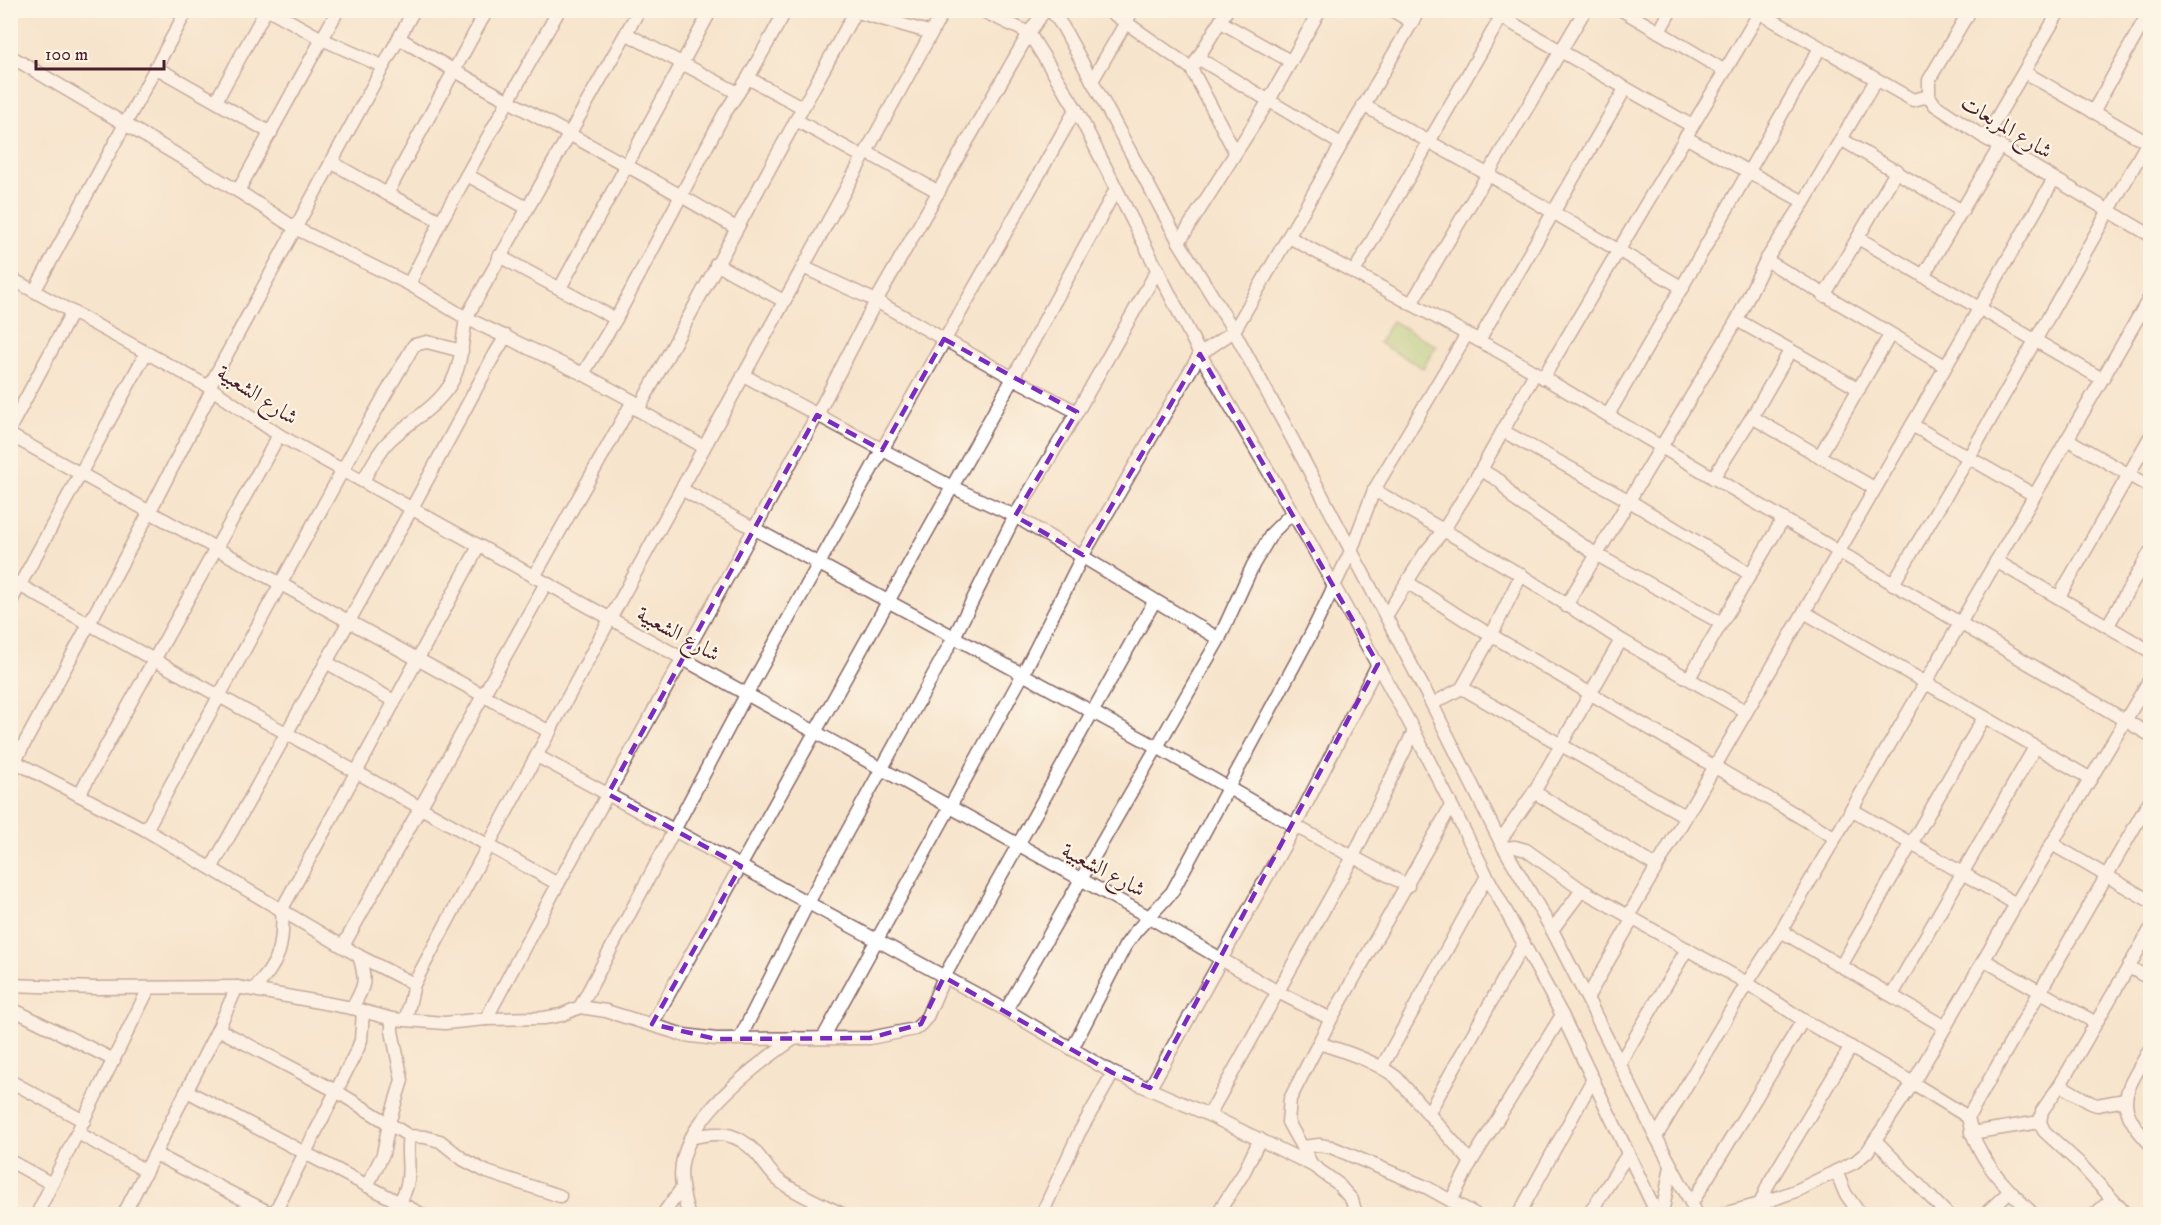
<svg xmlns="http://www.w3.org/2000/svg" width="2161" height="1225" font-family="'IM FELL DW Pica',Amiri,serif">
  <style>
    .green { fill: #aad07b; stroke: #7a7853; stroke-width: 1.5 }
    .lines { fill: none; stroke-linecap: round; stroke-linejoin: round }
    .minor-casing { stroke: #876463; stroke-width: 15 }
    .minor { stroke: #fff; stroke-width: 12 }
    .marked { fill: none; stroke: #7b2cbf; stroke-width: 4.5; stroke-dasharray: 12 8; stroke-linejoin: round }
    .labels { text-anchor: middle; stroke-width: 4.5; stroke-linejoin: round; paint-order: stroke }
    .street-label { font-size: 22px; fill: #4a1f2b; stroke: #fcf5e5 }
  </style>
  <rect width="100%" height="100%" fill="#fcf5e5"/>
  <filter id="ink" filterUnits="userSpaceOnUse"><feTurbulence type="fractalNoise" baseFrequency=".0167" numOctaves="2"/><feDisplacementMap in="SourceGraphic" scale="12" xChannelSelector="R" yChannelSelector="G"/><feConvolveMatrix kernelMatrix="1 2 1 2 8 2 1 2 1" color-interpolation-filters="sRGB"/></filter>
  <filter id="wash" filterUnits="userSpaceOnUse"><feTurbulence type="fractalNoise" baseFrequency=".008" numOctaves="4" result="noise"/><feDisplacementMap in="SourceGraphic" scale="24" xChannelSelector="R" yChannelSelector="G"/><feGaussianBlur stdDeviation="1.35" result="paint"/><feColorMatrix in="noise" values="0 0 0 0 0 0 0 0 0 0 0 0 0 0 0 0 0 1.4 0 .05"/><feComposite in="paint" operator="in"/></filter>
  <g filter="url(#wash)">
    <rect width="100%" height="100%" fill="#f7e4cc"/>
    <path class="green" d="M1392,321L1436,346L1423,368L1379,343Z"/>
  </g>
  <g filter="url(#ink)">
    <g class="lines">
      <g class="minor-casing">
        <g id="minor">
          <path d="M270,10L322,39L382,66"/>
          <path d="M469,10L483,18"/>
          <path d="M850,10L932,33"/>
          <path d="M981,10L1029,33L1076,109L1200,354L1308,539L1414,731L1487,876L1562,1015L1657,1214"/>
          <path d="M1051,10L1063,27L1179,242L1234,331L1286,427L1432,704L1500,841L1552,930L1587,998L1656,1137L1697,1214"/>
          <path d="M1108,10L1191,68L1235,152"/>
          <path d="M1392,10L1412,22"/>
          <path d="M1489,10L1692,126"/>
          <path d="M1622,10L1725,71"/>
          <path d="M1956,10L1967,17"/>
          <path d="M1970,10L1929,80V96L1935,105L1985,138L2150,235"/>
          <path d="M1760,13L1913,100L1929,96"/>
          <path d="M1221,22L1290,61"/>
          <path d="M1659,32L1671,10"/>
          <path d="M627,34L738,93"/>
          <path d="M399,38C509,105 625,161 736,228"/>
          <path d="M10,56L238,191L295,228L409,284L466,318L583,374L633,401L638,410L704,447"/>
          <path d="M1198,58L1341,144"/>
          <path d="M1195,63L1227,10"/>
          <path d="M155,67L271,133"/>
          <path d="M2024,72L2148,143"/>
          <path d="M748,78L802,107"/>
          <path d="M1092,81L1133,10"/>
          <path d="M216,101L266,10"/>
          <path d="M1363,105L1489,175L1683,288"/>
          <path d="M2093,112L2149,12"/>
          <path d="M796,120L863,157"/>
          <path d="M1685,137L1804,202"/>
          <path d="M1985,138L2060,10"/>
          <path d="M1841,139L1962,211"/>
          <path d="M866,152L939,192"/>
          <path d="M331,162L387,194L441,221"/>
          <path d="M467,175L527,208"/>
          <path d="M238,191L338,10"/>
          <path d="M387,194L487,10"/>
          <path d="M1289,237L1507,356L2150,735"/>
          <path d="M1858,238L2102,379"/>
          <path d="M1179,242L1268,102L1320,10"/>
          <path d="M499,256L616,319"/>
          <path d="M1766,260L1945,366"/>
          <path d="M716,264L784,301"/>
          <path d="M803,267L876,301L1013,378L1077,412"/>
          <path d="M1354,272L1505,10"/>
          <path d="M1923,276L2000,146"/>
          <path d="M10,278L209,387L279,435L1149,917L1278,992L1331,1019"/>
          <path d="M409,284L441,221L559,10"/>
          <path d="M560,288L711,10"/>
          <path d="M35,290L187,10"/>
          <path d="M1824,296L1897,170"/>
          <path d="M1411,304L1585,10"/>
          <path d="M1737,320L1859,389"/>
          <path d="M1479,340L1625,89"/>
          <path d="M583,374L616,319L724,114L748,78L786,10"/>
          <path d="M743,375L952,487L1015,516L1219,639"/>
          <path d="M1543,378L1761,10"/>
          <path d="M209,387L414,10"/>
          <path d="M638,410L856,10"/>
          <path d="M1608,415L1820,48"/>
          <path d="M1752,417L1874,488"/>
          <path d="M1912,425L2034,495"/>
          <path d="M10,428L72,312"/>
          <path d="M1503,431L1628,500L1750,574"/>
          <path d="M10,435L550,732"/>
          <path d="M2067,439L2150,487"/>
          <path d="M1819,457L1890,335"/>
          <path d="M1481,470L1500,481L1515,500L1597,555L1721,623"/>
          <path d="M1713,478L1752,417L1790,351"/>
          <path d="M363,481C371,467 379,450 391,439C411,421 435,408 450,385C462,366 462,340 466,318L639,10"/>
          <path d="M681,489L1157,747L1295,826L1408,886"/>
          <path d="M1374,490L1521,575L1621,640L1745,711"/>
          <path d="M1996,561L2150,651"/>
          <path d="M534,577L633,401"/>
          <path d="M10,580L558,884"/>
          <path d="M1407,582L1462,618L1834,837"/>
          <path d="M1893,584L1969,457L2150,138"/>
          <path d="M2059,597L2150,437"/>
          <path d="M10,603L146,353"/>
          <path d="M1566,606L1737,320L1766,260L1804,202L1876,80"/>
          <path d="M1804,612L2091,779"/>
          <path d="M1386,616L1425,553L1443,531L1481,470L1535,373"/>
          <path d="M2108,625L2150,552"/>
          <path d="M326,662L394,701"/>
          <path d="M1689,678L1783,519"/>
          <path d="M1462,688L1685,816"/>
          <path d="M1432,704L1462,688L1492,634L1521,575"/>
          <path d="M537,756L1006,1010L1113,1073L1209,1115L1312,1165L1337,1183L1352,1200L1356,1214"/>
          <path d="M10,759L146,830L359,956L414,984"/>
          <path d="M15,761L150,511L212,390"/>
          <path d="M1534,792L1656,866"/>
          <path d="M79,795L279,435"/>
          <path d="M1851,809L2016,904"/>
          <path d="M146,830L363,433L414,345L427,342L462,351"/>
          <path d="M1500,841L1534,792L1621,640"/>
          <path d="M2052,844L2150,901"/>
          <path d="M1504,848L1515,847L1526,850L1582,890L1747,983L1803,1020L1913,1083L1968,1117"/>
          <path d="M212,867L412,508L492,359L506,336"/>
          <path d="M1629,915L2054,179"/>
          <path d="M1552,930L1582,890"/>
          <path d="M1781,931L1945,1027"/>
          <path d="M343,946L546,583"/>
          <path d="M1984,960L2096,1023"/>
          <path d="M1841,966L1984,717"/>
          <path d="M2129,967L2150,979"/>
          <path d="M10,985L96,988L237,987L352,1008L392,1019L445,1023L486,1019L544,1018L561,1015L580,1007L606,1011L684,1035L716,1039L870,1038L915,1029L921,1024L927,1017L944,977L1154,602"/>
          <path d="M254,989C280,963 284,945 282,909L479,546"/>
          <path d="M1892,995L2035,747"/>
          <path d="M1587,998L1633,918"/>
          <path d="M580,1007L746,695L882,450L1076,109"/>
          <path d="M10,1008L114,1060"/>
          <path d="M352,1008C365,986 367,981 359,956"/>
          <path d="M1006,1010L1219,639L1253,565L1272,533L1292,513"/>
          <path d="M406,1019L414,984L424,965L610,619L944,10"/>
          <path d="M486,1019L558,884L817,415L876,301L1029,33L1045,10"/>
          <path d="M652,1024L1013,378L1116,189"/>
          <path d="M218,1029L336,1091L409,1136L425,1137L440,1141L464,1160L487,1172L560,1196"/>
          <path d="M740,1038L808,903L954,637L1015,516L1077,412L1158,269"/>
          <path d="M823,1038L1023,674L1083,555L1170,405L1200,354L1234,331L1419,10"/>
          <path d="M1319,1043C1346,1052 1373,1060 1396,1077L1471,1162L1562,1015"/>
          <path d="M1851,1047L1769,1183L1760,1204L1798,1190L1855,1162L1867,1152L1913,1083L2016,904L2150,679"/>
          <path d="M1072,1049L1125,946L1136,931L1172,892L1311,634L1351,551L1374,490L1467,334"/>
          <path d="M2150,1049C2126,1092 2111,1103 2150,1144"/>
          <path d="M1620,1063L1687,949"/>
          <path d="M1382,1067L1487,876"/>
          <path d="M10,1081L84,1121"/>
          <path d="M2060,1085L2091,1103L2097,1105L2125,1100"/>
          <path d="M1150,1088L1295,826L1378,664"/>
          <path d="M187,1091L421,1214"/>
          <path d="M1428,1114L1524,943"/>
          <path d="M1209,1115L1353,857L1414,731"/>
          <path d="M78,1133L146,1171"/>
          <path d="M1971,1133L2040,1122"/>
          <path d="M1656,1137L1747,983L1781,931L2150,297"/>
          <path d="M690,1138C717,1131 737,1131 757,1154C765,1163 771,1175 781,1182C799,1195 822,1204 842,1214"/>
          <path d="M1875,1140L1947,1214"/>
          <path d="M1302,1147L1319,1145L1331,1147L1426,1187L1475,1214"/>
          <path d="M155,1154L272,1214"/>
          <path d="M10,1161L52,1184"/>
          <path d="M1312,1165L1288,1122L1290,1099L1331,1019L1451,806"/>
          <path d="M1836,1171L1845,1193L1860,1214"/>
          <path d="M367,1186L383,1154L389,1123L402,1080L392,1031V1019"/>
          <path d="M1451,1201L1471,1162"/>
          <path d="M1692,1203L1803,1020"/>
          <path d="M37,1214L149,988"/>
          <path d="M124,1214L218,1029L237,987"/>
          <path d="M274,1214L358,1048L361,1040L363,1011"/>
          <path d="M393,1214C399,1203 407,1192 408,1179C410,1164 406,1150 409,1136"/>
          <path d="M663,1214L682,1188"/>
          <path d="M688,1214C684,1197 678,1177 683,1159C694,1112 757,1064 795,1038"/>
          <path d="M1042,1214L1079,1133L1113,1073"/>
          <path d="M1217,1214L1243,1174L1260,1139"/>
          <path d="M1519,1214L1593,1079"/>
          <path d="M1589,1214L1628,1154"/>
          <path d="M1662,1214L1671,1166"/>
          <path d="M1723,1214L1760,1204L1769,1214"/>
          <path d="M1985,1214L2010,1191"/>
          <path d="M2033,1214C2005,1187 1975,1157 1968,1117L2150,800"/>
          <path d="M2095,1214L2112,1199"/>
          <path d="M2126,1214L2079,1163L2044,1131L2040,1122L2042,1111L2060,1085L2150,930"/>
        </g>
      </g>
      <use href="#minor" class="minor"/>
    </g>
  </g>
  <path d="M0 0H2161V1225H0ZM944,339L1077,412L1015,516L1083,555L1200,354L1378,664L1150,1088L1113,1073L944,977L921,1024L870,1038L716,1039L652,1024L741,866L608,794L817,415L882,450Z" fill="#f7e4cc" fill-opacity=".55" fill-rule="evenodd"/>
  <path class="marked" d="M944,339L1077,412L1015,516L1083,555L1200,354L1378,664L1150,1088L1113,1073L944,977L921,1024L870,1038L716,1039L652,1024L741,866L608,794L817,415L882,450Z"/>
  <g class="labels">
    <g class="street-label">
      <text transform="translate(2007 126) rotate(31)" y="8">شارع المربعات</text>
      <text transform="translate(258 394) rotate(33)" y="8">شارع الشعبية</text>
      <text transform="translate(679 633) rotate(29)" y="8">شارع الشعبية</text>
      <text transform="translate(1104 869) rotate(28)" y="8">شارع الشعبية</text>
    </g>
  </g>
  <rect width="2161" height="1225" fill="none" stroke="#fcf5e5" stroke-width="36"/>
  <path d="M36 60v9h128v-9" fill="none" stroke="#4a1f2b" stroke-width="3"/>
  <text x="45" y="60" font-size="18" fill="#4a1f2b" stroke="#fcf5e5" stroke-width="4.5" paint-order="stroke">100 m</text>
</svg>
